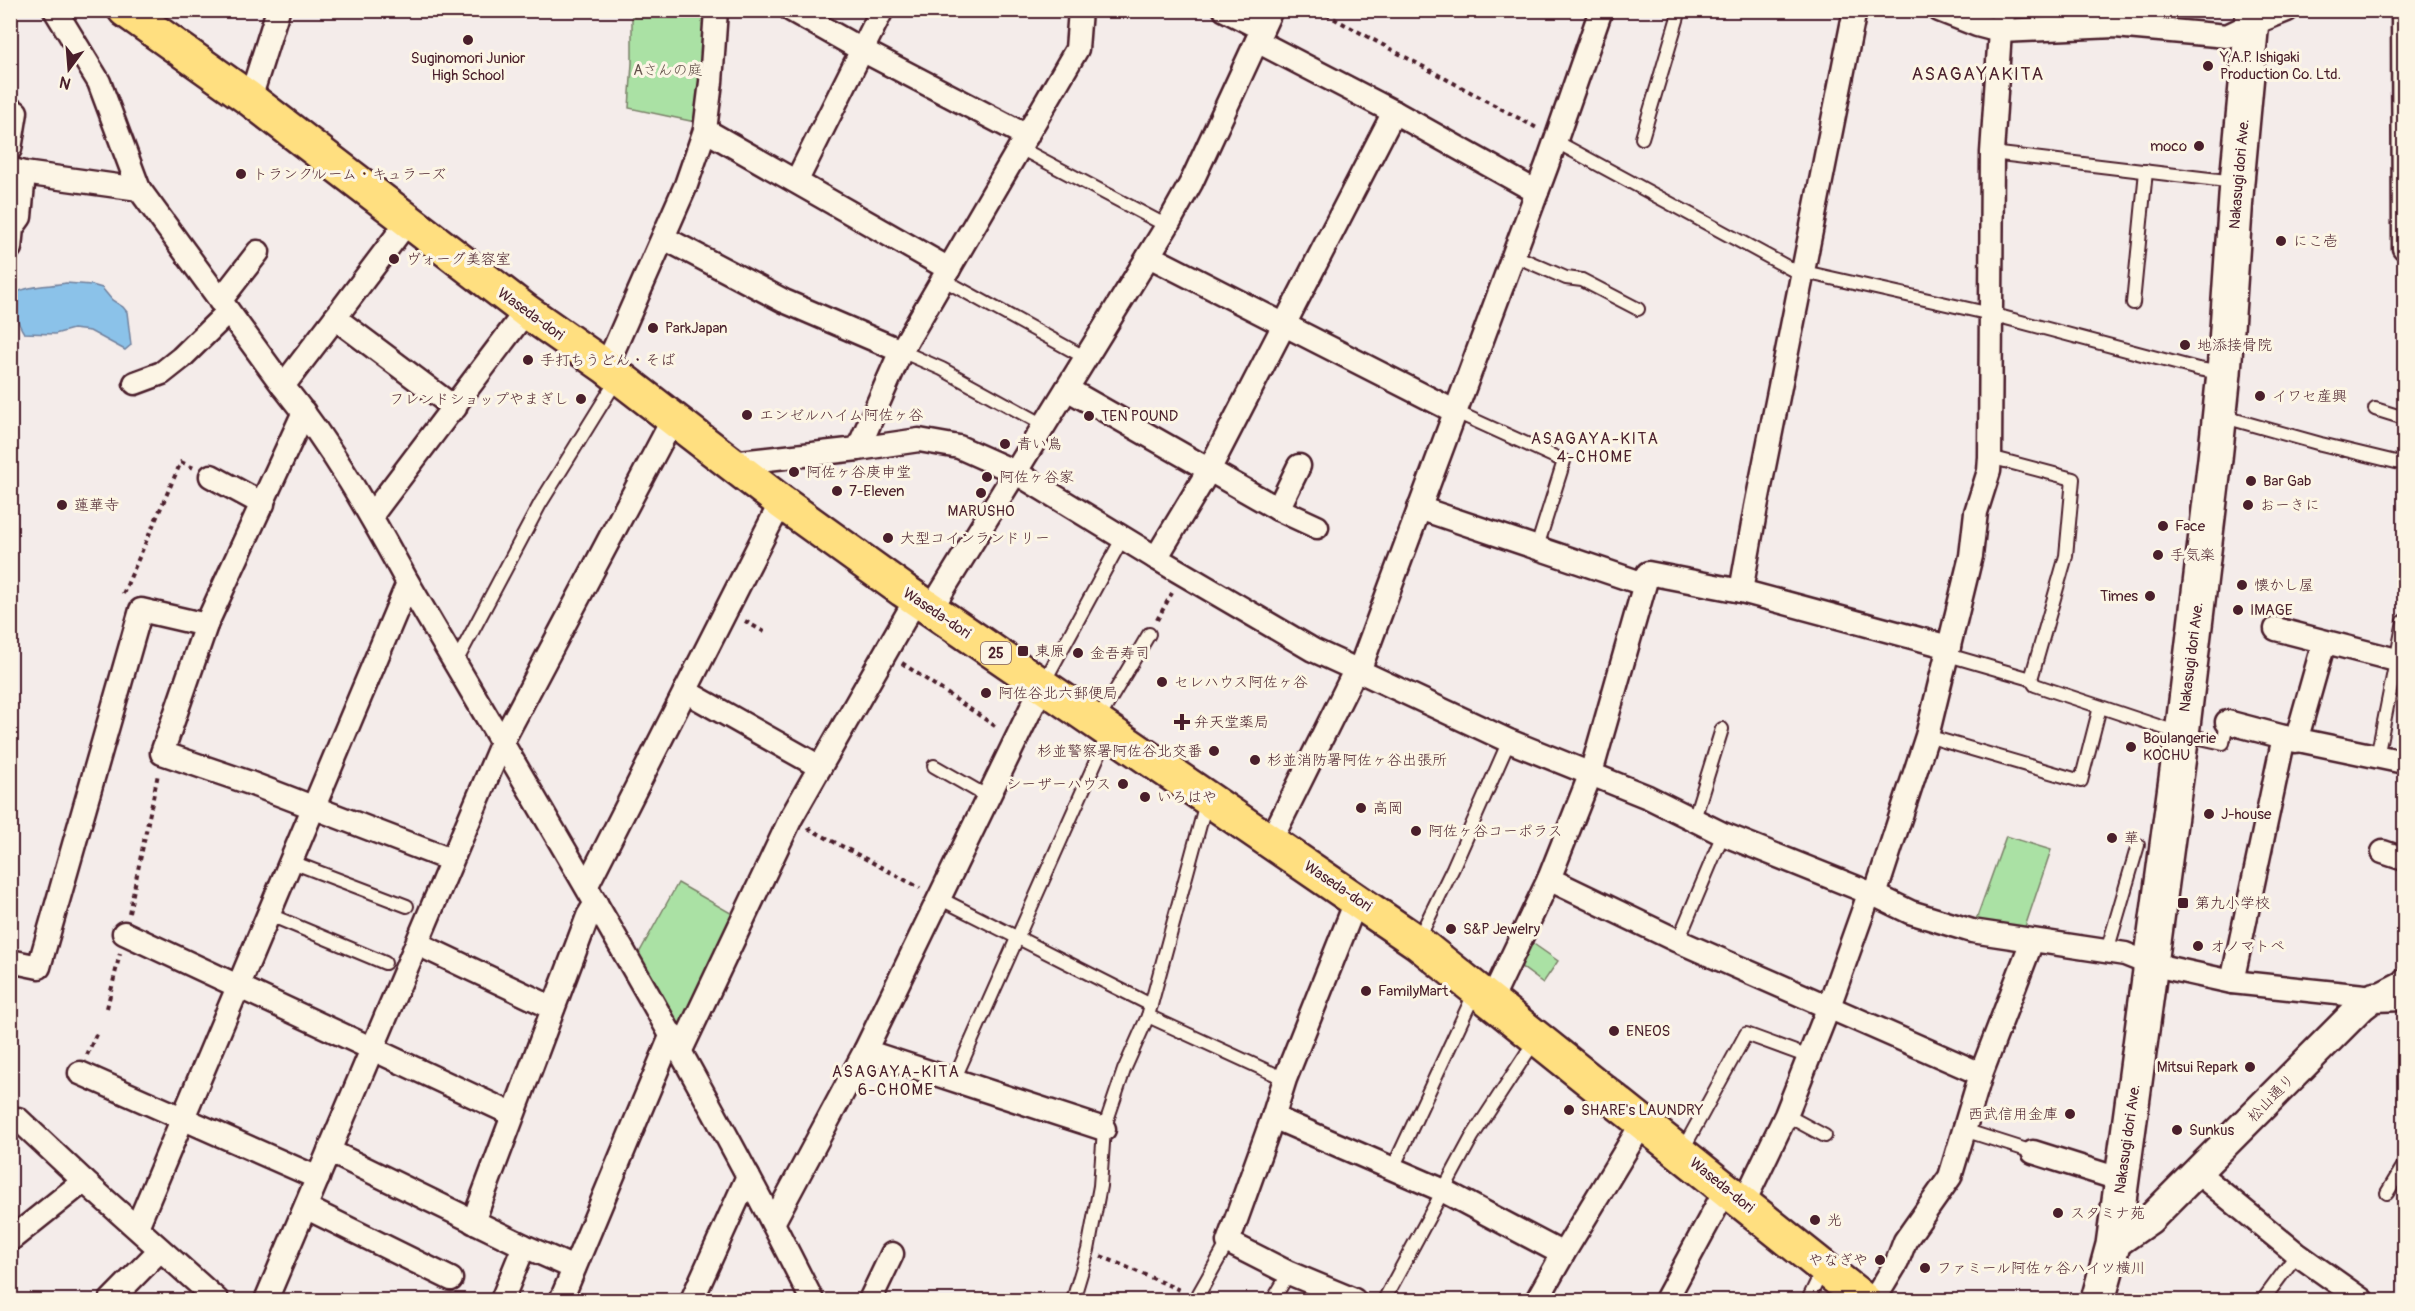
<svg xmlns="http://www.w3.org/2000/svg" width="2415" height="1311" font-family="Pangolin,'Klee One',sans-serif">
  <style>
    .green { fill: #aae1a4; stroke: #7a8068; stroke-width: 1.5 }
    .water { fill: #8bc2e9; stroke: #71819d; stroke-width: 1.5 }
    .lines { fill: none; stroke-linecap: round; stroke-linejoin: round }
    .service-casing { stroke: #4a1f2b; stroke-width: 16 }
    .minor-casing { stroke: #4a1f2b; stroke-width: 27 }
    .tertiary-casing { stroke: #4a1f2b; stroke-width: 33 }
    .secondary-casing { stroke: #4a1f2b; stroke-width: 38 }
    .primary-casing { stroke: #4a1f2b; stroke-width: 38 }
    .path { stroke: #4a1f2b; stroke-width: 4; stroke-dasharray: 4.5 4.5; stroke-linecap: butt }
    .service { stroke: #fcf5e5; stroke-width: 12 }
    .minor { stroke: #fcf5e5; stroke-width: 22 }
    .tertiary { stroke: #fcf5e5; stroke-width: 28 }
    .secondary { stroke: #fcf5e5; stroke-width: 33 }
    .primary { stroke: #ffdf80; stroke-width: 33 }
    .poi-dot { fill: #4a1f2b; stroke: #fcf5e5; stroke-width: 2 }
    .labels { text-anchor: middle; stroke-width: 6; stroke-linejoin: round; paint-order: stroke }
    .shield { fill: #fcf5e5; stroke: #7f5f63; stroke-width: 1.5 }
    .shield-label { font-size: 14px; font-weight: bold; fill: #4a1f2b }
    .poi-label { font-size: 15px; fill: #4a1f2b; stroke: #fcf5e5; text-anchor: start }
    .park-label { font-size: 15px; fill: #625049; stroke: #fcf5e5 }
    .street-label { font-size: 15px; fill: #4a1f2b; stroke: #fcf5e5 }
    .neighbourhood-label { font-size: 16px; letter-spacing: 1.5px; fill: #4a1f2b; stroke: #fcf5e5 }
    .quarter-label { font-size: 18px; letter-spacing: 1.5px; fill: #4a1f2b; stroke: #fcf5e5 }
  </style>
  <rect width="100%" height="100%" fill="#f4ecea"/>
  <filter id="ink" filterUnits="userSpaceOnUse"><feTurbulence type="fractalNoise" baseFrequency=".0167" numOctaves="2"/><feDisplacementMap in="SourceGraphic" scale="12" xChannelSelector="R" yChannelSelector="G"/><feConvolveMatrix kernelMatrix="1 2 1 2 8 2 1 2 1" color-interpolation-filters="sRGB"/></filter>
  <g filter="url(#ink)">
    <g class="green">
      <path d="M632,11H709L700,123L629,108L632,63Z"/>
      <path d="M2006,836L2051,850L2021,939L1972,931Z"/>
      <path d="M678,883L736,916L679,1028L638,955Z"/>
      <path d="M1528,940L1558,961L1543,983L1516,963Z"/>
    </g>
    <path class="water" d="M66,283L92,285L102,288L112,300L123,307L127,312L131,345L125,350L90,331L73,329L55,334L24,333C16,322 14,305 18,292C29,285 52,286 66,283Z"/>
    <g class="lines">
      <g class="service-casing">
        <g id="service">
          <path d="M1642,138L1680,10"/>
          <path d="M1555,141L1791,269L1991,314L2198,369L2223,373"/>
          <path d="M1020,148L1167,226"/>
          <path d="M1992,153L2235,182"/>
          <path d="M1513,255L1566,278L1582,280L1638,309"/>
          <path d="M944,280L1086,358"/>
          <path d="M2133,303L2146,171"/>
          <path d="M901,351L942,369L1044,425"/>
          <path d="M2375,409L2404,418"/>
          <path d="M1454,411L1564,461L1537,547"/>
          <path d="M2221,416L2321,444L2404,464"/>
          <path d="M1990,457L2073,479L2066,556L2031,679"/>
          <path d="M1948,655L2031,679L2035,685L2182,734L2223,743L2227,722"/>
          <path d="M455,664L540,504L618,378"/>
          <path d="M1043,684L1122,539"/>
          <path d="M1098,720L1149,634"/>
          <path d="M1927,736L2081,781L2100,707"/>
          <path d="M2377,757L2404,621"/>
          <path d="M934,766L988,797"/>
          <path d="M1694,819L1722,729"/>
          <path d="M292,862L407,906"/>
          <path d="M939,898L1151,1005"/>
          <path d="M270,915L385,963"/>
          <path d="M1678,941L1723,834"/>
          <path d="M1417,942L1453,868L1509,741"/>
          <path d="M2107,951L2138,845"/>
          <path d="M1148,1016L1285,1079"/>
          <path d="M954,1080L1108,734"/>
          <path d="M1786,1115L1825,1136"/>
          <path d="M1964,1130L2033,1152"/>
          <path d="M1682,1151L1746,1034L1809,1057"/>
          <path d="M1393,1168L1475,992"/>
          <path d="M2387,1193L2404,1165"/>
          <path d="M1197,1297L1228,1242"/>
          <path d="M1073,1300L1088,1250L1100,1186L1104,1129L1124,1070L1148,1016L1207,799"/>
          <path d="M1273,1300L1289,1273"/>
          <path d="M1384,1300L1472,1137L1536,1039"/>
          <path d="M1808,1300L1823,1269"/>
          <path d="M2263,1300L2297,1254"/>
        </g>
      </g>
      <g class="minor-casing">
        <g id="minor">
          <path d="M55,10L99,82L139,189L283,386C332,446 371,515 408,583C547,820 689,1054 812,1300"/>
          <path d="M791,10L862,50L1027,136"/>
          <path d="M1225,10L1262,29"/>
          <path d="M1939,10L1977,25L2000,31L2115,26L2227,36L2252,24L2287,10"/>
          <path d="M2403,10L2404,248"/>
          <path d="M1257,41L1394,112L1537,192"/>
          <path d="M250,99L278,10"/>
          <path d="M1394,112L1209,470L1156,558L1313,650L1357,670L1509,741L1648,797L1723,834L1875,895L1910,912L1972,931L2125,954L2150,964L2232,982L2374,997L2403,982L2404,980"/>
          <path d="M705,130L949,269"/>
          <path d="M10,149L16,112"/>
          <path d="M10,169L24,173L139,189"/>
          <path d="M797,180L882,10"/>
          <path d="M664,238L784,301L901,351"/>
          <path d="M10,248L12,228L20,217L24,173"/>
          <path d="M1149,256L1454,411"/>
          <path d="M220,301L258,252"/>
          <path d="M335,318L408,221"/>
          <path d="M606,367L686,185L705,130L711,82L716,10"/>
          <path d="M135,383L162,373L181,358L228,312"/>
          <path d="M283,386L335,318L455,408"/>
          <path d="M1067,389L1278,509L1317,527"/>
          <path d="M858,449L901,351L1077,49L1080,10"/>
          <path d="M731,463L858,449L919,440L959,447L1015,472L1156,558"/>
          <path d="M211,476L263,504"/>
          <path d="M1419,508L1644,584"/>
          <path d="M1278,509L1299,466"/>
          <path d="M371,516L526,311"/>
          <path d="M1741,591L1756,507L1855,10"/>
          <path d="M931,609L1167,226L1191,183L1271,10"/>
          <path d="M206,625L162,753L250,783L451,860"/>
          <path d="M2276,629L2404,662"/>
          <path d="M685,691L820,767"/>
          <path d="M2227,722L2284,737"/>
          <path d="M2296,741L2324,642"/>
          <path d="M1271,840L1351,679L1362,663L1547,165L1601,10"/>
          <path d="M2383,852L2404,859"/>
          <path d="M1549,879L1678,941L1981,1074"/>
          <path d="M587,885L781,502"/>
          <path d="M124,933L512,1114"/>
          <path d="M418,944L553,1008"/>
          <path d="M10,961L39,967L141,610L206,625L304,412"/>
          <path d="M2232,982L2284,737L2404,762"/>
          <path d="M1491,1001L1549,879L1591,773L1648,573L1741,591L1949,647"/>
          <path d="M681,1050L791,818L916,599"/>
          <path d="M865,1051L1104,1129"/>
          <path d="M80,1073L318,1178"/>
          <path d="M1273,1117L1442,1190L1563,1254"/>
          <path d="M18,1119L84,1181"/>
          <path d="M329,1151L524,1246L574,1268"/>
          <path d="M2033,1152L2122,1180"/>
          <path d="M2198,1173L2297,1254L2362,1300"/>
          <path d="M1744,1202L1786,1115L1828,1009L1867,900L1875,895L1927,736L1971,556L1976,512L1989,471L1990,457L1992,153L2000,31L2004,10"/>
          <path d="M307,1208L451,1279"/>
          <path d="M473,1222L588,916L596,903"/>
          <path d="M773,1223L865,1051L1043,684"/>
          <path d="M137,1227L408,583"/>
          <path d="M10,1240L84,1181L217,1300"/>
          <path d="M111,1300L160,1250"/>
          <path d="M266,1300L502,742L673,419"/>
          <path d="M502,1300L524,1246"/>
          <path d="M561,1300L672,1034"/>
          <path d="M692,1300L748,1176"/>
          <path d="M870,1300L892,1254"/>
          <path d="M1354,1300L1289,1273L1228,1242L1273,1117L1285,1079L1357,899"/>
          <path d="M1537,1300L1563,1254L1643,1122"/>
          <path d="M1666,1300L1726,1189"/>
          <path d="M1874,1300L1897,1262L1905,1241L1950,1177L1981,1074L2032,941"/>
        </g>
      </g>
      <g class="tertiary-casing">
        <path id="tertiary" d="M2113,1245L2149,1220L2361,1007L2374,997L2404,996"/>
      </g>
      <g class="secondary-casing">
        <path id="secondary" d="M2098,1300L2113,1245L2182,734L2215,459L2224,373L2237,182L2253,10"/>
      </g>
      <g class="primary-casing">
        <path id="primary" d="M125,10L250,99L526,311L606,367L781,502L903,590L1417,942L1864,1300"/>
      </g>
      <g class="path">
        <path d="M1318,10L1537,128"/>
        <path d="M123,594L181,462L194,468"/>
        <path d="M1157,620L1172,593"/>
        <path d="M745,621L768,634"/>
        <path d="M902,663L998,728"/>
        <path d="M808,828L920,888"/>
        <path d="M129,913L158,774"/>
        <path d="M107,1008L120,953"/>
        <path d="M87,1055L97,1032"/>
        <path d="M1101,1256L1182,1291"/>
      </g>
      <use href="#service" class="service"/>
      <use href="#minor" class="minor"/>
      <use href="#tertiary" class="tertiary"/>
      <use href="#secondary" class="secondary"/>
      <use href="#primary" class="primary"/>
    </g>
  </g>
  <g class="poi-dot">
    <circle cx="468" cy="40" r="6"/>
    <circle cx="2208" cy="66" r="6"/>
    <circle cx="2199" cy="146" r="6"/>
    <circle cx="241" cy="174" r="6"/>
    <circle cx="2281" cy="241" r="6"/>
    <circle cx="394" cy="259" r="6"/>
    <circle cx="653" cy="328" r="6"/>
    <circle cx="2185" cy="345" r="6"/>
    <circle cx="528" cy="360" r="6"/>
    <circle cx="2260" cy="396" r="6"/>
    <circle cx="581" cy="399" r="6"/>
    <circle cx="747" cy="415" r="6"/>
    <circle cx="1089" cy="416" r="6"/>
    <circle cx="1005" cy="444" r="6"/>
    <circle cx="794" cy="472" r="6"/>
    <circle cx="987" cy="477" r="6"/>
    <circle cx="2251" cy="481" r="6"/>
    <circle cx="837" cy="491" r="6"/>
    <circle cx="981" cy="493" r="6"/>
    <circle cx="62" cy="505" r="6"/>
    <circle cx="2248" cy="505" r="6"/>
    <circle cx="2163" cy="526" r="6"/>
    <circle cx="888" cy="538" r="6"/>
    <circle cx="2158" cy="555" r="6"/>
    <circle cx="2242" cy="585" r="6"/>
    <circle cx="2150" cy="596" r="6"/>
    <circle cx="2238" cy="610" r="6"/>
    <rect x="1017" y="645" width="12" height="12" rx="3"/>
    <circle cx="1078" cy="653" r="6"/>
    <circle cx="1162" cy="682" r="6"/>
    <circle cx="986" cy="693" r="6"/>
    <path d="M1179 713h6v6h6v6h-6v6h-6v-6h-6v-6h6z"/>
    <circle cx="2131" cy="747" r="6"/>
    <circle cx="1214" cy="751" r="6"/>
    <circle cx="1255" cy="760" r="6"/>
    <circle cx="1123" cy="784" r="6"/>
    <circle cx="1145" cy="797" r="6"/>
    <circle cx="1361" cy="808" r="6"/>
    <circle cx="2209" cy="814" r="6"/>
    <circle cx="1416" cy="831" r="6"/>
    <circle cx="2112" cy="838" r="6"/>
    <rect x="2177" y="897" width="12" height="12" rx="3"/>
    <circle cx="1451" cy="929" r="6"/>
    <circle cx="2198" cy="946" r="6"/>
    <circle cx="1366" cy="991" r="6"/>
    <circle cx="1614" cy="1031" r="6"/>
    <circle cx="2250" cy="1067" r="6"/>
    <circle cx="1569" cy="1110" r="6"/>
    <circle cx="2070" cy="1114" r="6"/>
    <circle cx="2177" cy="1130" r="6"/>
    <circle cx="2058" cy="1213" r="6"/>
    <circle cx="1815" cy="1220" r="6"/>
    <circle cx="1880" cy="1260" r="6"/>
    <circle cx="1925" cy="1268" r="6"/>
  </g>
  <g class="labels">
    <rect class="shield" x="981" y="642" width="30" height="22" rx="4.5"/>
    <g class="shield-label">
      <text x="996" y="658">25</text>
    </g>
    <g class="poi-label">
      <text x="2220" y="62">Y.A.P. Ishigaki<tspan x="2220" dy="17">Production Co. Ltd.</tspan></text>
      <text x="468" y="63" text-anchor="middle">Suginomori Junior<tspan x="468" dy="17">High School</tspan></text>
      <text x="2187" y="151" text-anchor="end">moco</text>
      <text x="253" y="179">トランクルーム・キュラーズ</text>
      <text x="2293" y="246">にこ壱</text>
      <text x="406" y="264">ヴォーグ美容室</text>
      <text x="665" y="333">ParkJapan</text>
      <text x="2197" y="350">地添接骨院</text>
      <text x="540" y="365">手打ちうどん・そば</text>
      <text x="2272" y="401">イワセ産興</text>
      <text x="569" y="404" text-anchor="end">フレンドショップやまぎし</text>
      <text x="759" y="420">エンゼルハイム阿佐ヶ谷</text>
      <text x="1101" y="421">TEN POUND</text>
      <text x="1017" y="449">青い鳥</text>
      <text x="806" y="477">阿佐ヶ谷庚申堂</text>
      <text x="999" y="482">阿佐ヶ谷家</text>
      <text x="2263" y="486">Bar Gab</text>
      <text x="849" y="496">7-Eleven</text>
      <text x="74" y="510">蓮華寺</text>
      <text x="2260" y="510">おーきに</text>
      <text x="981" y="516" text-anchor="middle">MARUSHO</text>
      <text x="2175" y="531">Face</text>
      <text x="900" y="543">大型コインランドリー</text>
      <text x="2170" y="560">手気楽</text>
      <text x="2254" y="590">懐かし屋</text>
      <text x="2138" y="601" text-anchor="end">Times</text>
      <text x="2250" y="615">IMAGE</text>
      <text x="1035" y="656">東原</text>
      <text x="1090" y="658">金吾寿司</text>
      <text x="1174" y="687">セレハウス阿佐ヶ谷</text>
      <text x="998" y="698">阿佐谷北六郵便局</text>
      <text x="1194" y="727">弁天堂薬局</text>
      <text x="2143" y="743">Boulangerie<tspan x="2143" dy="17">KOCHU</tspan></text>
      <text x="1202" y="756" text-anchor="end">杉並警察署阿佐谷北交番</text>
      <text x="1267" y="765">杉並消防署阿佐ヶ谷出張所</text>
      <text x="1111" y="789" text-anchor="end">シーザーハウス</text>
      <text x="1157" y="802">いろはや</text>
      <text x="1373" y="813">高岡</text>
      <text x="2221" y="819">J-house</text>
      <text x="1428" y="836">阿佐ヶ谷コーポラス</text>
      <text x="2124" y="843">華</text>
      <text x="2195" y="908">第九小学校</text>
      <text x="1463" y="934">S&amp;P Jewelry</text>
      <text x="2210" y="951">オノマトペ</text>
      <text x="1378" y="996">FamilyMart</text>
      <text x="1626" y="1036">ENEOS</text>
      <text x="2238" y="1072" text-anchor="end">Mitsui Repark</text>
      <text x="1581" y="1115">SHARE's LAUNDRY</text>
      <text x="2058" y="1119" text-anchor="end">西武信用金庫</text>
      <text x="2189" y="1135">Sunkus</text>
      <text x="2070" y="1218">スタミナ苑</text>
      <text x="1827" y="1225">光</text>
      <text x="1868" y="1265" text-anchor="end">やなぎや</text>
      <text x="1937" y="1273">ファミール阿佐ヶ谷ハイツ横川</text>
    </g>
    <g class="park-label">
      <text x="668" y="75">Aさんの庭</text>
    </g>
    <g class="street-label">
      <text transform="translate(2239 174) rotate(-85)" y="5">Nakasugi dori Ave.</text>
      <text transform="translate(531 314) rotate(36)" y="5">Waseda-dori</text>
      <text transform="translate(937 613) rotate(34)" y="5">Waseda-dori</text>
      <text transform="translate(2191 657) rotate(-83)" y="5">Nakasugi dori Ave.</text>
      <text transform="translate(1338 886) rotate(34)" y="5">Waseda-dori</text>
      <text transform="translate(2271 1098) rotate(-46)" y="5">松山通り</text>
      <text transform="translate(2127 1139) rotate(-82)" y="5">Nakasugi dori Ave.</text>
      <text transform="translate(1722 1185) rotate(39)" y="5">Waseda-dori</text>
    </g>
    <g class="neighbourhood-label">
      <text x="1595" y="444">ASAGAYA-KITA<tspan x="1595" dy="18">4-CHOME</tspan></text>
      <text x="896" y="1077">ASAGAYA-KITA<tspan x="896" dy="18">6-CHOME</tspan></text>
    </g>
    <g class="quarter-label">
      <text x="1978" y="80">ASAGAYAKITA</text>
    </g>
  </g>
  <rect width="2415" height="1311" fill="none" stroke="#fcf5e5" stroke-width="36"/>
  <rect x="18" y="18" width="2379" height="1275" fill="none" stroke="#4a1f2b" stroke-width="2" filter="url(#ink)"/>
  <g transform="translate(69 69) rotate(196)" stroke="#fcf5e5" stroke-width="4.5" paint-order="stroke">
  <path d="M0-4.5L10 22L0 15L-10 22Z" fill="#4a1f2b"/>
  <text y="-9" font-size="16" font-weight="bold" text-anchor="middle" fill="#4a1f2b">N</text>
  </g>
</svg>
